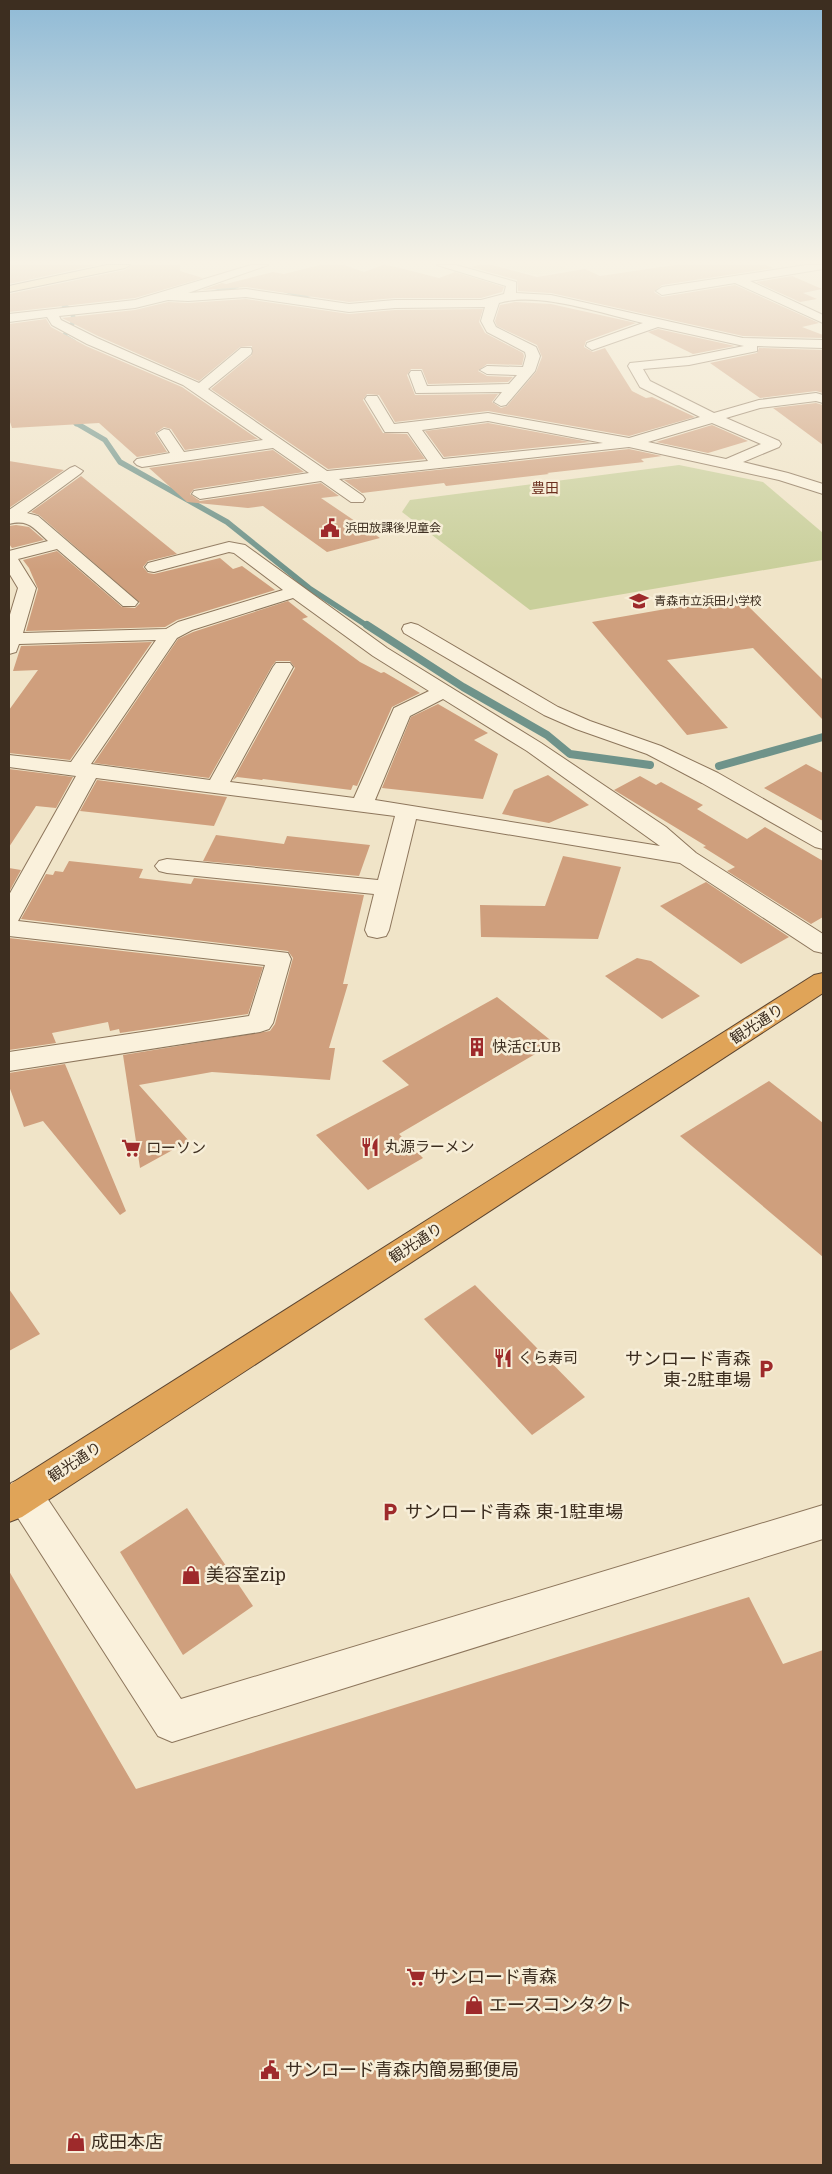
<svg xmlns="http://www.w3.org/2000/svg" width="832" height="2174" font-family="'Noto Serif','Noto Sans JP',serif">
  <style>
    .farmland { fill: #e6deb5 }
    .green { fill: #c9cf9b }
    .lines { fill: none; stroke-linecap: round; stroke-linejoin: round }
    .stream-far2 { stroke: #6f938a; stroke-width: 4.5 }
    .stream-far1 { stroke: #6f938a; stroke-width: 5.5 }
    .stream { stroke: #6f938a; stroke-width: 8 }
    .building { fill: #cf9f7d }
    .minor-casing { stroke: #8d765c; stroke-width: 2 }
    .major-casing { stroke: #5b4430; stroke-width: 2 }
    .highway-casing { stroke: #5b4430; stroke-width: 2 }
    .minor { fill: #faf1dc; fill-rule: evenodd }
    .major { fill: #f3d9a0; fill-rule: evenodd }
    .highway { fill: #e0a458; fill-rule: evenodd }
    .labels { text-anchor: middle; stroke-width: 5; stroke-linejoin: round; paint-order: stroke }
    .far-poi-label { font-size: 12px; fill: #3d2e20; stroke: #f7eed8; text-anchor: start }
    .far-neighbourhood-label { font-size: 14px; fill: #6b2e1e; stroke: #f7eed8 }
    .street-label { font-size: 15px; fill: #3d2e20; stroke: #f7eed8 }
    .poi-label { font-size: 15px; fill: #3d2e20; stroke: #f7eed8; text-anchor: start }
    .near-poi-label { font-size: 18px; fill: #3d2e20; stroke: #f7eed8; text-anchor: start }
  </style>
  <rect width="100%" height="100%" fill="#f0e4c8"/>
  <path class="farmland" d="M510,265H560L567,269L540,276L503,267Z"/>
  <path class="green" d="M679,465L763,482L823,533V560L530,610L402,512L410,500Z"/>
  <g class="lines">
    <g class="stream-far2">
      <path d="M281,289L301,296L319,292"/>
      <path d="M212,293L237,286"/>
      <path d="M55,299L72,311L74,321L64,336L74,342"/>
      <path d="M76,424L83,416"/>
    </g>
    <path class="stream-far1" d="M76,423L105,440L120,462L227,522L309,588L369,627"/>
    <g class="stream">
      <path d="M367,625L463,687L547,735L570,754L650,765"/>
      <path d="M719,766L823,737"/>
    </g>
  </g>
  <g class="building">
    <path d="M9,265H97L9,284Z"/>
    <path d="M132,265H180V271L203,278L135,298L9,312V294L125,270Z"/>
    <path d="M320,265H344L364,272L383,265L392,266L439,278L455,272L504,287L502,292L481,298H395L349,302L246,287L202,290L222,283L226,284L273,272L284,274Z"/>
    <path d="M478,265H492L537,277L585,269L600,276L675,265H766L773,268L662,285L654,292L662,297L735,285L819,323L802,327L823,335V338L743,336L551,293L518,291L517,280L471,267Z"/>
    <path d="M792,276L822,289L803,293L817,299L800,302L756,282Z"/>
    <path d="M246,299L349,314L395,310L483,309L479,322L485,333L523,353L524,356L522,365L487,364L478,371L487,376L513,377L508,382L428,384L422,369H411L407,375L415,395L498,394L492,402L501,408L507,406L536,372L542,357L537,345L497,326L495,321L500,305L515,302L551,304L636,323L586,341L584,347L593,352L605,348L632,391L646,398L652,397L695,417L629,436L488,411L395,422L379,395L367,394L363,400L383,433L407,434L425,459L328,469L211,389L252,355V346L240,347L199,381L98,336L62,318L135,310L168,302L188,303Z"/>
    <path d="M46,319L51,327L86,346L182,387L258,439L185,450L171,429L164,427L155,433L167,452L137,457L99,423L12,428L9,419V324Z"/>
    <path d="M658,329L735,346L693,354L648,332Z"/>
    <path d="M759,348L823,350V393L816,391L760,398L710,363L757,353Z"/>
    <path d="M816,403L823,405V445L773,408Z"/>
    <path d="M488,423L590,442L444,457L425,431Z"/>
    <path d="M712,425L748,441L708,453L656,442Z"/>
    <path d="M629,449L662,456L641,459L644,462L547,473L549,474L446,486L444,483L362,493L344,480Z"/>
    <path d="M273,450L304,472L194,489L190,494L200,501L321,483L339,496L321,498L380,538L327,552L263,506L248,508L187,502L149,468Z"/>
    <path d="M9,461L64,470L9,508Z"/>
    <path d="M81,476L177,554L148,561L143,567L148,573L154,574L220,558L233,569L242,566L275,590L177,620L165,627L26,631L38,589L29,568L23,560L57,551L122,607L135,608L140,603L39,515L31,512Z"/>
    <path d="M16,525L29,527L44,540L12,548L9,544V526Z"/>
    <path d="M742,600L823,680V720L753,648L667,660L728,728L687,735L592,622L694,604L697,607Z"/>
    <path d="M288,601L308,617L302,619L360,662L381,673L384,672L420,693L392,707L357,786L353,785L351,790L263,779L262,780L237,777L233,780L295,668L290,661H276L272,666L209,778L94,763L178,639L193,632Z"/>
    <path d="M152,642L70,760L9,753V710L38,670L13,671L21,646Z"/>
    <path d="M438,704L488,733L474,740L498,754L483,799L382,788L411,717Z"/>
    <path d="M806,764L823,773V821L764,788Z"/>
    <path d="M9,769L73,777L56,808L36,806L9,847Z"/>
    <path d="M548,775L589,805L549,823L502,814L514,790Z"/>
    <path d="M640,776L656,785L661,782L703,805L697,809L747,839L765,827L823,861V917L811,924L727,871L735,867L703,847L706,846L614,790Z"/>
    <path d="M97,780L227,797L214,826L80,811Z"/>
    <path d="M216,835L284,844L287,836L370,845L359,876L203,861Z"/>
    <path d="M563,856L621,867L598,939L481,937L480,905L545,906Z"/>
    <path d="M69,861L143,869L139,878L191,884L194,878L364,895L343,984H348L329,1048H335L330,1080L212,1072L139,1085L189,1141L140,1168L123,1055L270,1031L275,1024L293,958L288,951L21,919L46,874L53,875L55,871L63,872Z"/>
    <path d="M9,868L21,870L9,892Z"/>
    <path d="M706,882L789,937L741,964L660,906Z"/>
    <path d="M9,938L263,967L248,1014L120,1033L119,1029L110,1031L108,1022L52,1033L56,1043L9,1050Z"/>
    <path d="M637,958L651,961L700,996L662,1019L605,976Z"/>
    <path d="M497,997L554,1043L399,1134L423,1158L368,1190L316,1135L409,1085L382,1061Z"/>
    <path d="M65,1064L126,1211L120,1215L43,1121L24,1127L9,1086V1073Z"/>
    <path d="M769,1081L823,1123V1257L680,1136Z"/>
    <path d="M475,1285L585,1397L532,1435L424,1319Z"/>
    <path d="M9,1289L40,1334L9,1351Z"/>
    <path d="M187,1508L253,1606L183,1655L120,1552Z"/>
    <path d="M9,1571L136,1789L749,1597L783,1664L823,1650V2165H9Z"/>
  </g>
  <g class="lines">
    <g class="minor-casing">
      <g id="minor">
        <path d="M251,265H268L188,293L246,289L349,304L395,300H481L504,294L506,286L437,265H456L516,282V293L551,295L743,338L823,340V348L757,346V351L689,365L643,369L650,381L714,413L759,400L816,393L823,395V403L816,401L760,408L726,418L779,441L781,444L779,447L743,462L788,473L823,484V494L779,480L629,447L339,479L363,496L365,499L363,502H351L321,481L200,499L192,494L194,491L309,473L273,448L142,467L137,465L134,462L137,459L170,453L157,433L164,429L169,430L184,452L263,440L183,385L87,344L52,325L47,317L9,322V314L135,300ZM246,297L349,312L395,308L485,307L481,321L487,332L525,352L526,356L523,367L487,366L480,370L487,374L517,375L509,384L427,386L421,371H411L409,374L416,393L502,392L494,402L501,406L506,405L535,371L540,356L536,347L496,327L493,321L499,303C539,291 602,314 643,323L587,343L586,346L592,350L658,327L744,346L689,357L630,363L628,366L640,387L700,417L629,438L488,413L394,424L377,396H367L365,399L385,432H408L428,461L327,471L208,389L251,354L252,351L251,348H241L199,383L97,338L61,320L59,316L135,308L168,300L188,301ZM488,421L603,443L443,459L422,430ZM712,423L761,444L726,459L648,442Z"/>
        <path d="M806,265H823V269L750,281L823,315V323L735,283L662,295L656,291L662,287Z"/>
        <path d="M75,466L83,471L80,474L27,513L38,516L138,602L135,606H123L57,549L18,559L36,588L23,633L166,629L178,622L283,590L234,553L229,552L154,572L148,571L145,567L148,563L229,542L245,545L387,648L541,743L666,827L696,853L823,934V953L814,951L680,863L416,819L389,930L386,936L377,938L368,936L365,930L374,894L167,873L159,871L155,866L159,861L167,859L378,880L395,816L96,778L18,921L288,953L291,959L273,1023L269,1029L260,1032L9,1071V1052L249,1016L265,965L9,936V895L76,776L9,767V755L71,762L156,640L19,644L16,652L9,654V618L18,588L9,573V551L48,541C33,528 29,519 9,524V510L70,468ZM293,598L373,656L429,691L394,708L354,798L230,782L293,667L290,663H276L273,667L210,780L91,764L177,638L192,630ZM443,699L527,751L660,846L375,800L410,716Z"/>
        <path d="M411,623L418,625L558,707L590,721L661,746L718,773L823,833V849L815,847L702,783L647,754L576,729L544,715L404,633L402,629L404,625Z"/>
        <path d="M24,1478L37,1483L181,1699L823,1505V1539L172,1742L158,1736L11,1507L9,1489L11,1483Z"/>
      </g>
    </g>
    <g class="major-casing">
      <path id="major" d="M107,265H130L125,268L9,292V286Z"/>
    </g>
    <g class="highway-casing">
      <path id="highway" d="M823,973V993L22,1517L9,1522V1485L814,975Z"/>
    </g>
    <use href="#minor" class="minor"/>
    <use href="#major" class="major"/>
    <use href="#highway" class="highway"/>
  </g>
  <linearGradient id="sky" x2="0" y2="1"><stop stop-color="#8fbad6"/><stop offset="0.46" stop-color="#f8f3e6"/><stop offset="1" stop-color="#f8f3e6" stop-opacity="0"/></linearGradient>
  <rect width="832" height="570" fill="url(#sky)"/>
  <defs>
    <g id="civic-bare" transform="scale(1.5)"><path d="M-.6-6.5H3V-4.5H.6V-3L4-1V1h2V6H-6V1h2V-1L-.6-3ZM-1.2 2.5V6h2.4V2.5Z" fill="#9e2a2b" stroke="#f7eed8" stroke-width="2.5" paint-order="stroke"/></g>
    <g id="school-bare" transform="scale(1.5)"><path d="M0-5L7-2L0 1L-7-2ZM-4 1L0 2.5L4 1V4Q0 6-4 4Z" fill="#9e2a2b" stroke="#f7eed8" stroke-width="2.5" paint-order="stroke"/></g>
    <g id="building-bare" transform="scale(1.5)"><path d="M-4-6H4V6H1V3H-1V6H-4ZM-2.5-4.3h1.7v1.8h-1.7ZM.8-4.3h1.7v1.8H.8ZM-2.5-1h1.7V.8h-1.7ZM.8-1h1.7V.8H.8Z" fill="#9e2a2b" stroke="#f7eed8" stroke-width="2.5" paint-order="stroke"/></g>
    <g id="restaurant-bare" transform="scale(1.5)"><path d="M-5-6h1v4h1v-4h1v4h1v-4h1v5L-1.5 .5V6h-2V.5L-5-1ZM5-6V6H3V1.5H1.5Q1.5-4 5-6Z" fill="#9e2a2b" stroke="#f7eed8" stroke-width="2.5" paint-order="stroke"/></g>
    <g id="supermarket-bare" transform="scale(1.5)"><path d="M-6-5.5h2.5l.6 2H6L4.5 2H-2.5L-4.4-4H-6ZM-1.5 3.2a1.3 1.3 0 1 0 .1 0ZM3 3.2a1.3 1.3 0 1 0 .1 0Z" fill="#9e2a2b" stroke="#f7eed8" stroke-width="2.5" paint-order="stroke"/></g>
    <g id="parking-bare" transform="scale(1.5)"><path d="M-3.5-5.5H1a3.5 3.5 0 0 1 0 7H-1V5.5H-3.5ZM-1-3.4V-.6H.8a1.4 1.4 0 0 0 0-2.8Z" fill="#9e2a2b" stroke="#f7eed8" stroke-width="2.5" paint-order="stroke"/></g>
    <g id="shop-bare" transform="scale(1.5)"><path d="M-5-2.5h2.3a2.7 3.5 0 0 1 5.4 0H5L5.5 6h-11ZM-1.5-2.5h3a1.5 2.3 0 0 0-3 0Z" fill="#9e2a2b" stroke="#f7eed8" stroke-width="2.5" paint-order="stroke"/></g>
  </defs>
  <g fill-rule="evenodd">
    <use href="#civic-bare" x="330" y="528"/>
    <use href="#school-bare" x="639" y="601"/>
    <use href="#building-bare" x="477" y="1047"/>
    <use href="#restaurant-bare" x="370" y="1147"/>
    <use href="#supermarket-bare" x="131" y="1148"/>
    <use href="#restaurant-bare" x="503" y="1358"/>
    <use href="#parking-bare" x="766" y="1369"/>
    <use href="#parking-bare" x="390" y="1512"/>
    <use href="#shop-bare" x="191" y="1575"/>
    <use href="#supermarket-bare" x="416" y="1977"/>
    <use href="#shop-bare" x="474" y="2005"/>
    <use href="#civic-bare" x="270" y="2070"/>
    <use href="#shop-bare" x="76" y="2142"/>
  </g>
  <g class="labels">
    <g class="far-poi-label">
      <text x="345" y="532">浜田放課後児童会</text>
      <text x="654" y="605">青森市立浜田小学校</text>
    </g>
    <g class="far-neighbourhood-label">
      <text x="545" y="493">豊田</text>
    </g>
    <g class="street-label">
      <text transform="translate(757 1024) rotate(-33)" y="5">観光通り</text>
      <text transform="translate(416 1243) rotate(-33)" y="5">観光通り</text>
      <text transform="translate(75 1462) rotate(-33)" y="5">観光通り</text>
    </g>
    <g class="poi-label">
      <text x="492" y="1052">快活CLUB</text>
      <text x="385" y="1152">丸源ラーメン</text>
      <text x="146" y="1153">ローソン</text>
      <text x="518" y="1363">くら寿司</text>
    </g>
    <g class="near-poi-label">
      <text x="751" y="1365" text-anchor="end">サンロード青森<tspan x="751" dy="21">東-2駐車場</tspan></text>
      <text x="405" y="1518">サンロード青森 東-1駐車場</text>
      <text x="206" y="1581">美容室zip</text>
      <text x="431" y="1983">サンロード青森</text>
      <text x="489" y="2011">エースコンタクト</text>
      <text x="285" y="2076">サンロード青森内簡易郵便局</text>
      <text x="91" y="2148">成田本店</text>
    </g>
  </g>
  <rect width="832" height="2174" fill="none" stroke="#3d2e20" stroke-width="20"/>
</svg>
